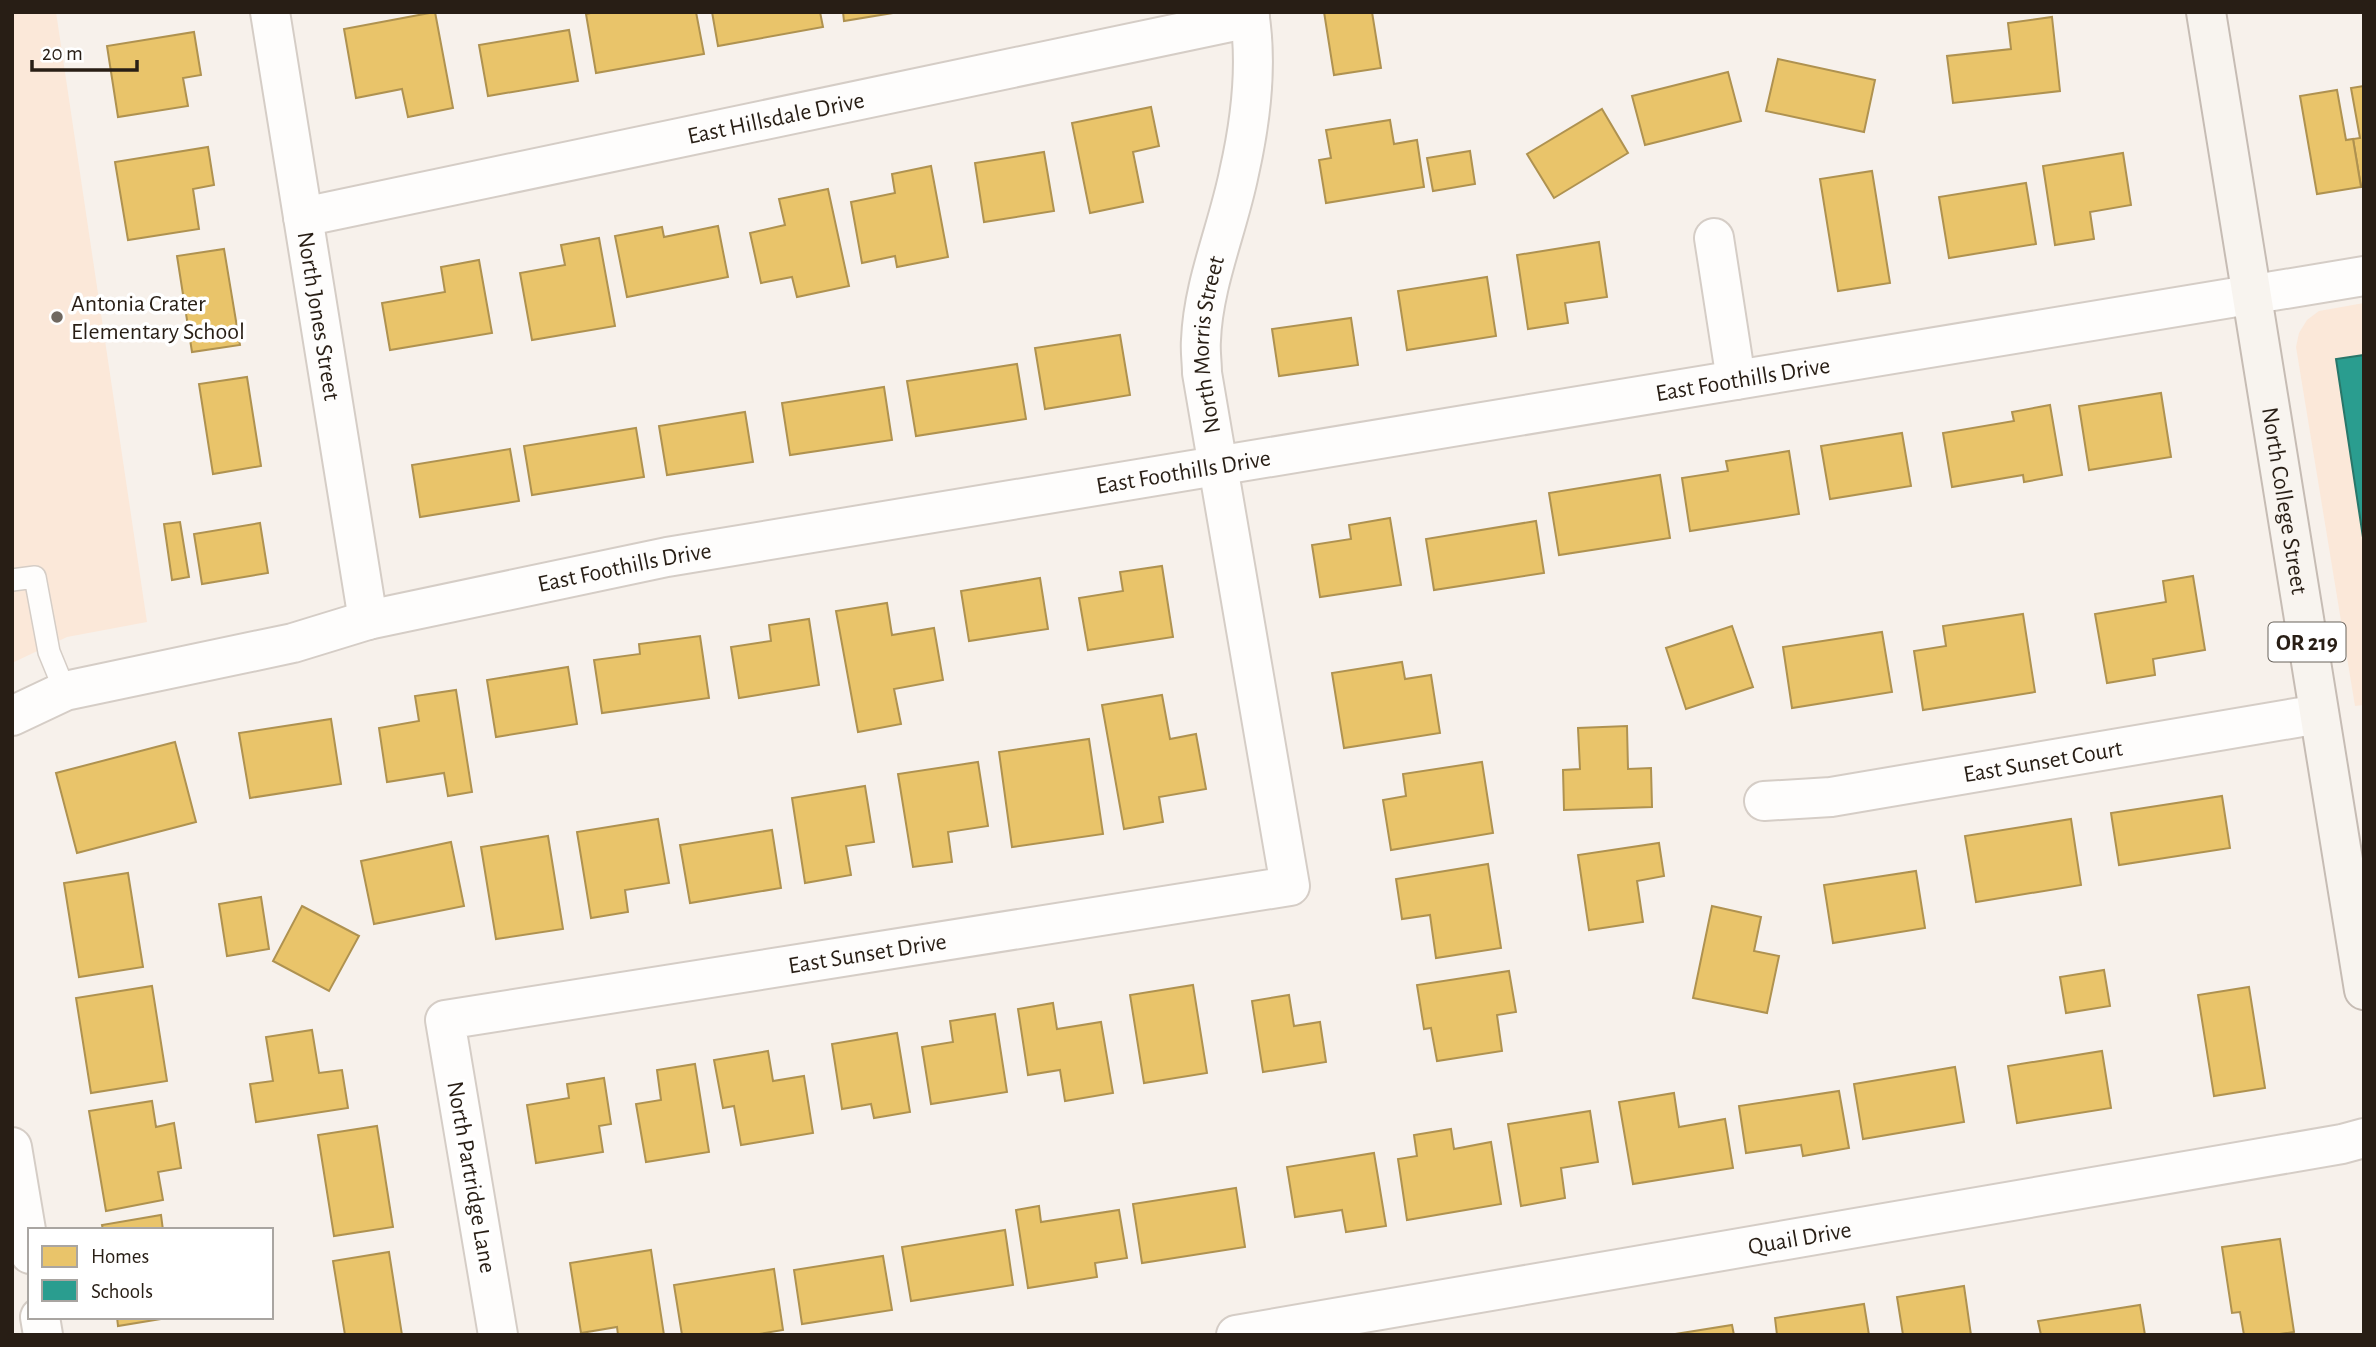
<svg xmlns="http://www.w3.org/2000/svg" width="2376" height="1347" font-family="'Alegreya Sans',sans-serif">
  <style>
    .built { fill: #fbe8d9 }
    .homes { fill: #e9c46a; stroke: #af9250; stroke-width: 2 }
    .schools { fill: #2a9d8f; stroke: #29776a; stroke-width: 2 }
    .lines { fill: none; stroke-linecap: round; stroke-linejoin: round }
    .service-casing { stroke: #d5cdc6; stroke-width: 24 }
    .minor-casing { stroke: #d5cdc6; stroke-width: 42 }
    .tertiary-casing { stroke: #d5cdc6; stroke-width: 42 }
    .primary-casing { stroke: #c6bcb4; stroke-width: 42 }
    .service { stroke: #fefdfc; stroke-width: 21 }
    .minor { stroke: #fefdfc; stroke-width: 38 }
    .tertiary { stroke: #fefdfc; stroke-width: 38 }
    .primary { stroke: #f8f4ef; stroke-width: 38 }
    .poi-dot { fill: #706860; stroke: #fff; stroke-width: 2.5 }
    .labels { text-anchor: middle; stroke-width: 7; stroke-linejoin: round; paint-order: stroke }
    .shield { fill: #fff; stroke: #68625b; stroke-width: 2 }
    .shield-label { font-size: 23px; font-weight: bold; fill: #281e15 }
    .street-label { font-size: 24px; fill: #281e15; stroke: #fff }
    .poi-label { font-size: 24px; fill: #281e15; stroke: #fff; text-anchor: start }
  </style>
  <rect width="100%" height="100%" fill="#f7f1eb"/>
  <g class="built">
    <path d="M12,12H56L147,622L67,637L12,663Z"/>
    <path d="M2364,303V705L2355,706L2296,347L2299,333L2307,320L2319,311Z"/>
  </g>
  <g class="homes">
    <path d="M435,12L453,108L408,117L402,89L356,98L344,29Z"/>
    <path d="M595,12H696L704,54L596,73L586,14Z"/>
    <path d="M712,12H820L823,27L718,46Z"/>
    <path d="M843,12H899L844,21Z"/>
    <path d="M1324,12H1372L1381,68L1334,75Z"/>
    <path d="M2052,17L2060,91L1953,103L1947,56L2011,49L2008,23Z"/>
    <path d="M569,30L578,81L488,96L479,45Z"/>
    <path d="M194,32L201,75L183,78L188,106L118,117L107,46Z"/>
    <path d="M1778,59L1875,80L1864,132L1766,111Z"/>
    <path d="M1728,72L1741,121L1645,145L1632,96Z"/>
    <path d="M2364,86V186L2361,187L2353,139L2360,138L2351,88Z"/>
    <path d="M2337,90L2346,140L2353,139L2361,187L2317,194L2300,96Z"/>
    <path d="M1151,107L1159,146L1133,152L1143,202L1090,213L1072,123Z"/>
    <path d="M1602,109L1628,153L1554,198L1527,154Z"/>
    <path d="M1390,120L1394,144L1417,140L1424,187L1326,203L1319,160L1331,158L1326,130Z"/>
    <path d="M208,147L214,185L193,189L199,229L128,240L115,162Z"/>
    <path d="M1470,151L1475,184L1433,191L1427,158Z"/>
    <path d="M1044,152L1054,211L984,222L975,163Z"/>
    <path d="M2123,153L2131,205L2090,212L2094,239L2055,245L2043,166Z"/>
    <path d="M931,166L948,257L897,267L895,256L862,263L851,202L895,193L892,174Z"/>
    <path d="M1872,171L1890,283L1838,291L1820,179Z"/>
    <path d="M2026,183L2036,244L1949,258L1939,197Z"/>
    <path d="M828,189L849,286L797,297L792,277L761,283L750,233L785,225L779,199Z"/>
    <path d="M718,226L728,277L627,297L615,236L662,227L664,237Z"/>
    <path d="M599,238L615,326L532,340L520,273L565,265L561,245Z"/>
    <path d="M1599,242L1607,297L1565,303L1568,323L1528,329L1517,255Z"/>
    <path d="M224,249L240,345L192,352L177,256Z"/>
    <path d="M479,260L492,333L390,350L382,303L445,292L441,267Z"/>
    <path d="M1487,277L1496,336L1407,350L1398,291Z"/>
    <path d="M1351,318L1358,365L1279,376L1272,329Z"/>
    <path d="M1120,335L1130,395L1045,409L1035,348Z"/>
    <path d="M1017,364L1026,419L916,436L907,381Z"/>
    <path d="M247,377L261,466L213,474L199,384Z"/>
    <path d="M884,387L892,440L790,455L782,403Z"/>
    <path d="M2161,393L2171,457L2089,470L2079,406Z"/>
    <path d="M2050,405L2062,475L2024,482L2023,475L1952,487L1943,433L2014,421L2012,412Z"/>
    <path d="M745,412L753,462L667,475L659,426Z"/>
    <path d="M636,428L644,477L532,495L524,446Z"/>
    <path d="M1902,433L1911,486L1830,499L1821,446Z"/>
    <path d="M510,449L519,501L420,517L412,465Z"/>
    <path d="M1789,451L1799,514L1690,531L1682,478L1728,471L1726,461Z"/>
    <path d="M1660,475L1670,538L1559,555L1549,493Z"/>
    <path d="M1390,518L1401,585L1320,597L1312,545L1351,539L1349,525Z"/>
    <path d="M1536,521L1544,573L1434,590L1426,539Z"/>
    <path d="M180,522L189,577L172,580L164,524Z"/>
    <path d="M260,523L268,573L202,584L194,534Z"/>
    <path d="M1162,566L1173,637L1088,650L1079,598L1123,591L1120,572Z"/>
    <path d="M2193,576L2205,650L2153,659L2155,675L2107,683L2095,614L2166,602L2163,581Z"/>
    <path d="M1040,578L1048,629L969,641L961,591Z"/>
    <path d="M887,603L892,635L934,628L943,680L894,689L901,724L858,732L836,611Z"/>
    <path d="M2023,614L2035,692L1923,710L1914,651L1946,646L1943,626Z"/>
    <path d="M809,619L819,685L739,698L731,647L771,641L769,625Z"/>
    <path d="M1732,626L1753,687L1686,709L1666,648Z"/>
    <path d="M1882,632L1892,692L1792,708L1783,647Z"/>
    <path d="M700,636L709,698L602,713L594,660L640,654L639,644Z"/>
    <path d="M1402,662L1405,679L1431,675L1440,733L1344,748L1332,673Z"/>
    <path d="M568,667L577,724L496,737L487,680Z"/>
    <path d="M456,690L472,792L448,796L444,773L387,782L379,728L419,721L415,696Z"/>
    <path d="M1162,695L1170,739L1196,734L1206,789L1159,797L1163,822L1124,829L1102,705Z"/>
    <path d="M331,719L341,784L250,798L239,733Z"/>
    <path d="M1627,726L1628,769L1651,768L1652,807L1564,810L1563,770L1580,769L1578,728Z"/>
    <path d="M1089,739L1103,834L1012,847L999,752Z"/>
    <path d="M175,742L196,822L77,853L56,773Z"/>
    <path d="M978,762L988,826L948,832L952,862L913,867L898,774Z"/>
    <path d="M1482,762L1493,833L1391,850L1383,800L1406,796L1403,774Z"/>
    <path d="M865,786L874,842L846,846L851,875L805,883L792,798Z"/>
    <path d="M2222,796L2230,848L2119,865L2111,813Z"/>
    <path d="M658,819L669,883L625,890L628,912L591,918L577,832Z"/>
    <path d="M2071,819L2081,885L1976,902L1965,836Z"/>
    <path d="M772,830L781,888L690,903L680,845Z"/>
    <path d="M548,836L563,929L496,939L481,847Z"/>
    <path d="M451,842L464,906L374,924L361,861Z"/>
    <path d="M1659,843L1664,876L1637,881L1643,922L1589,930L1578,855Z"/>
    <path d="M1488,864L1501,948L1436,958L1430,915L1402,919L1396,879Z"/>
    <path d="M1916,871L1925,928L1833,943L1824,885Z"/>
    <path d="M128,873L143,967L79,977L64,883Z"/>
    <path d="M261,897L269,949L227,956L219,904Z"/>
    <path d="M302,906L359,936L329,991L273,961Z"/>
    <path d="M1712,906L1761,917L1754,951L1779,956L1767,1013L1693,998Z"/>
    <path d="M2104,970L2110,1006L2066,1013L2060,977Z"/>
    <path d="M1509,971L1516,1012L1497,1015L1502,1051L1437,1061L1431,1028L1424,1029L1417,985Z"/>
    <path d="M1193,985L1207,1073L1144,1083L1130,995Z"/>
    <path d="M152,986L167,1081L91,1093L76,998Z"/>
    <path d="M2249,987L2265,1088L2214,1096L2198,995Z"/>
    <path d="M1289,995L1294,1026L1320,1022L1326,1062L1263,1072L1252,1001Z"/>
    <path d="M1053,1003L1057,1029L1101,1022L1113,1093L1065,1101L1060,1070L1028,1075L1018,1009Z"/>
    <path d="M995,1014L1007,1092L931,1104L922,1047L953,1042L950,1021Z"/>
    <path d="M312,1030L319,1073L342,1070L348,1108L256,1122L250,1084L273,1081L266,1037Z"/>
    <path d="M897,1033L910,1112L874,1118L871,1104L842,1109L832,1044Z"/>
    <path d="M768,1051L773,1081L804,1076L813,1133L741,1145L734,1106L723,1108L714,1060Z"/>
    <path d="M2102,1051L2111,1108L2017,1123L2008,1066Z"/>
    <path d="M695,1064L709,1152L646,1162L636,1104L661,1100L657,1070Z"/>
    <path d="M1955,1067L1964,1122L1863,1139L1854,1084Z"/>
    <path d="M604,1078L611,1124L599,1126L603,1152L536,1163L527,1105L569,1098L567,1084Z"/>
    <path d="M1839,1091L1849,1148L1803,1156L1801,1145L1746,1153L1739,1106Z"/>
    <path d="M1674,1093L1679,1127L1725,1119L1733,1168L1633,1184L1619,1102Z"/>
    <path d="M152,1101L156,1127L174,1123L181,1168L158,1172L163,1200L106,1211L89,1111Z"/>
    <path d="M1590,1111L1598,1162L1561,1168L1565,1198L1521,1206L1508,1124Z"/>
    <path d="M377,1126L393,1227L334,1236L318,1135Z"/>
    <path d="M1451,1129L1454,1149L1491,1142L1501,1204L1407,1220L1398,1159L1417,1156L1414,1135Z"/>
    <path d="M1374,1153L1386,1226L1346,1232L1342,1210L1295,1217L1287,1167Z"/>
    <path d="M1236,1188L1245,1247L1142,1263L1133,1204Z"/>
    <path d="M1039,1206L1041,1222L1119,1210L1127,1258L1095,1263L1097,1277L1028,1288L1016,1210Z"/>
    <path d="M161,1215L163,1230H103L102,1225Z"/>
    <path d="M1005,1230L1013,1285L911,1301L902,1247Z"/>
    <path d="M2280,1239L2294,1332L2273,1335H2244L2240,1312L2232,1313L2222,1247Z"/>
    <path d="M651,1250L664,1335H618L617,1327L581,1333L570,1263Z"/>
    <path d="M389,1252L402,1335H345L333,1261Z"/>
    <path d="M883,1256L892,1310L802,1324L794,1270Z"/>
    <path d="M774,1269L783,1330L753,1335H682L674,1285Z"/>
    <path d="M1964,1286L1971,1335H1903L1897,1297Z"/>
    <path d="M1864,1304L1869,1335H1777L1775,1318Z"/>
    <path d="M2140,1305L2145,1335H2041L2038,1321Z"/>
    <path d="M117,1317H173L118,1326Z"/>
    <path d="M1732,1325L1734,1335H1669Z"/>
  </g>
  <path class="schools" d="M2364,355V544L2336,359Z"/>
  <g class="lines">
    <g class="service-casing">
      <path id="service" d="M12,580L35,577L49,652L65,691"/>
    </g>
    <g class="minor-casing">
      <g id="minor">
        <path id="s1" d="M270,12L368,620"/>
        <path id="s2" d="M303,217L1250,18"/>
        <path d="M1714,238L1736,380"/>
        <path id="s3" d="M1764,801L1831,797L2319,714"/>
        <path id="s4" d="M498,1335L445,1020L1290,886L1202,373C1202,362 1200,351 1201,340C1203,284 1228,228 1239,173C1251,120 1258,65 1249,12"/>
        <path id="s5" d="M1236,1335L2342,1144L2364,1138"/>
      </g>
    </g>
    <g class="tertiary-casing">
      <g id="tertiary">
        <path id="s6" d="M12,716L65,691L293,643L368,620L667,557L2364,276"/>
        <path d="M12,1147L30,1254"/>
        <path d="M40,1317L43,1335"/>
      </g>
    </g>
    <g class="primary-casing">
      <g id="primary">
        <path id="s7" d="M2206,12L2364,990"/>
      </g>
    </g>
    <use href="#service" class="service"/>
    <use href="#minor" class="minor"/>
    <use href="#tertiary" class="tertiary"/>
    <use href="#primary" class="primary"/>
  </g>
  <circle class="poi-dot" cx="57" cy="317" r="7"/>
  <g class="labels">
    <rect class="shield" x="2268.5" y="622.5" width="77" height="39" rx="5"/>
    <g class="shield-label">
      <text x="2307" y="650">OR 219</text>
    </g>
    <g class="street-label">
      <text dy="8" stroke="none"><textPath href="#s2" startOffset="483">East Hillsdale Drive</textPath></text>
      <text dy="8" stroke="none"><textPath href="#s1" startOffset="308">North Jones Street</textPath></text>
      <text dy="8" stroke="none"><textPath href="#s4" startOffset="1724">North Morris Street</textPath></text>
      <text dy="8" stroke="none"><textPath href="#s6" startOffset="1766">East Foothills Drive</textPath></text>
      <text dy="8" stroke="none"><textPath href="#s6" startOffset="1199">East Foothills Drive</textPath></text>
      <text dy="8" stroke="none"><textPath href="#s7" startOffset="495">North College Street</textPath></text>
      <text dy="8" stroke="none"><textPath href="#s6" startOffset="632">East Foothills Drive</textPath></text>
      <text dy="8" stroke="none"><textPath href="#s3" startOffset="282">East Sunset Court</textPath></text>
      <text dy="8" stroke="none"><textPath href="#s4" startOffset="747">East Sunset Drive</textPath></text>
      <text transform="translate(472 1177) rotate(80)" y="8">North Partridge Lane</text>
      <text dy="8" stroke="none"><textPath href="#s5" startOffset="572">Quail Drive</textPath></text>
    </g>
    <g class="poi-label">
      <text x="71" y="311">Antonia Crater<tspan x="71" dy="28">Elementary School</tspan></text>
    </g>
  </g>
  <rect width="2376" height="1347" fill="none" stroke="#281e15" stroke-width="28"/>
  <rect x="28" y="1228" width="245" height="91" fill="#ffffff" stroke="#a9a5a1" stroke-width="2"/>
  <rect x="42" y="1246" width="35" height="21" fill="#e9c46a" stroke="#a9a5a1" stroke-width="2"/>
  <text x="91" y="1263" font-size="21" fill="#281e15">Homes</text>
  <rect x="42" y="1280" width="35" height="21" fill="#2a9d8f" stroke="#a9a5a1" stroke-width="2"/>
  <text x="91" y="1298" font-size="21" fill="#281e15">Schools</text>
  <path d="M32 60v10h105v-10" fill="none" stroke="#281e15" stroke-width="3.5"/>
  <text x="42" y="60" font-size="21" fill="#281e15" stroke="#ffffff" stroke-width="5" paint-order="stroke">20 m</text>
</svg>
